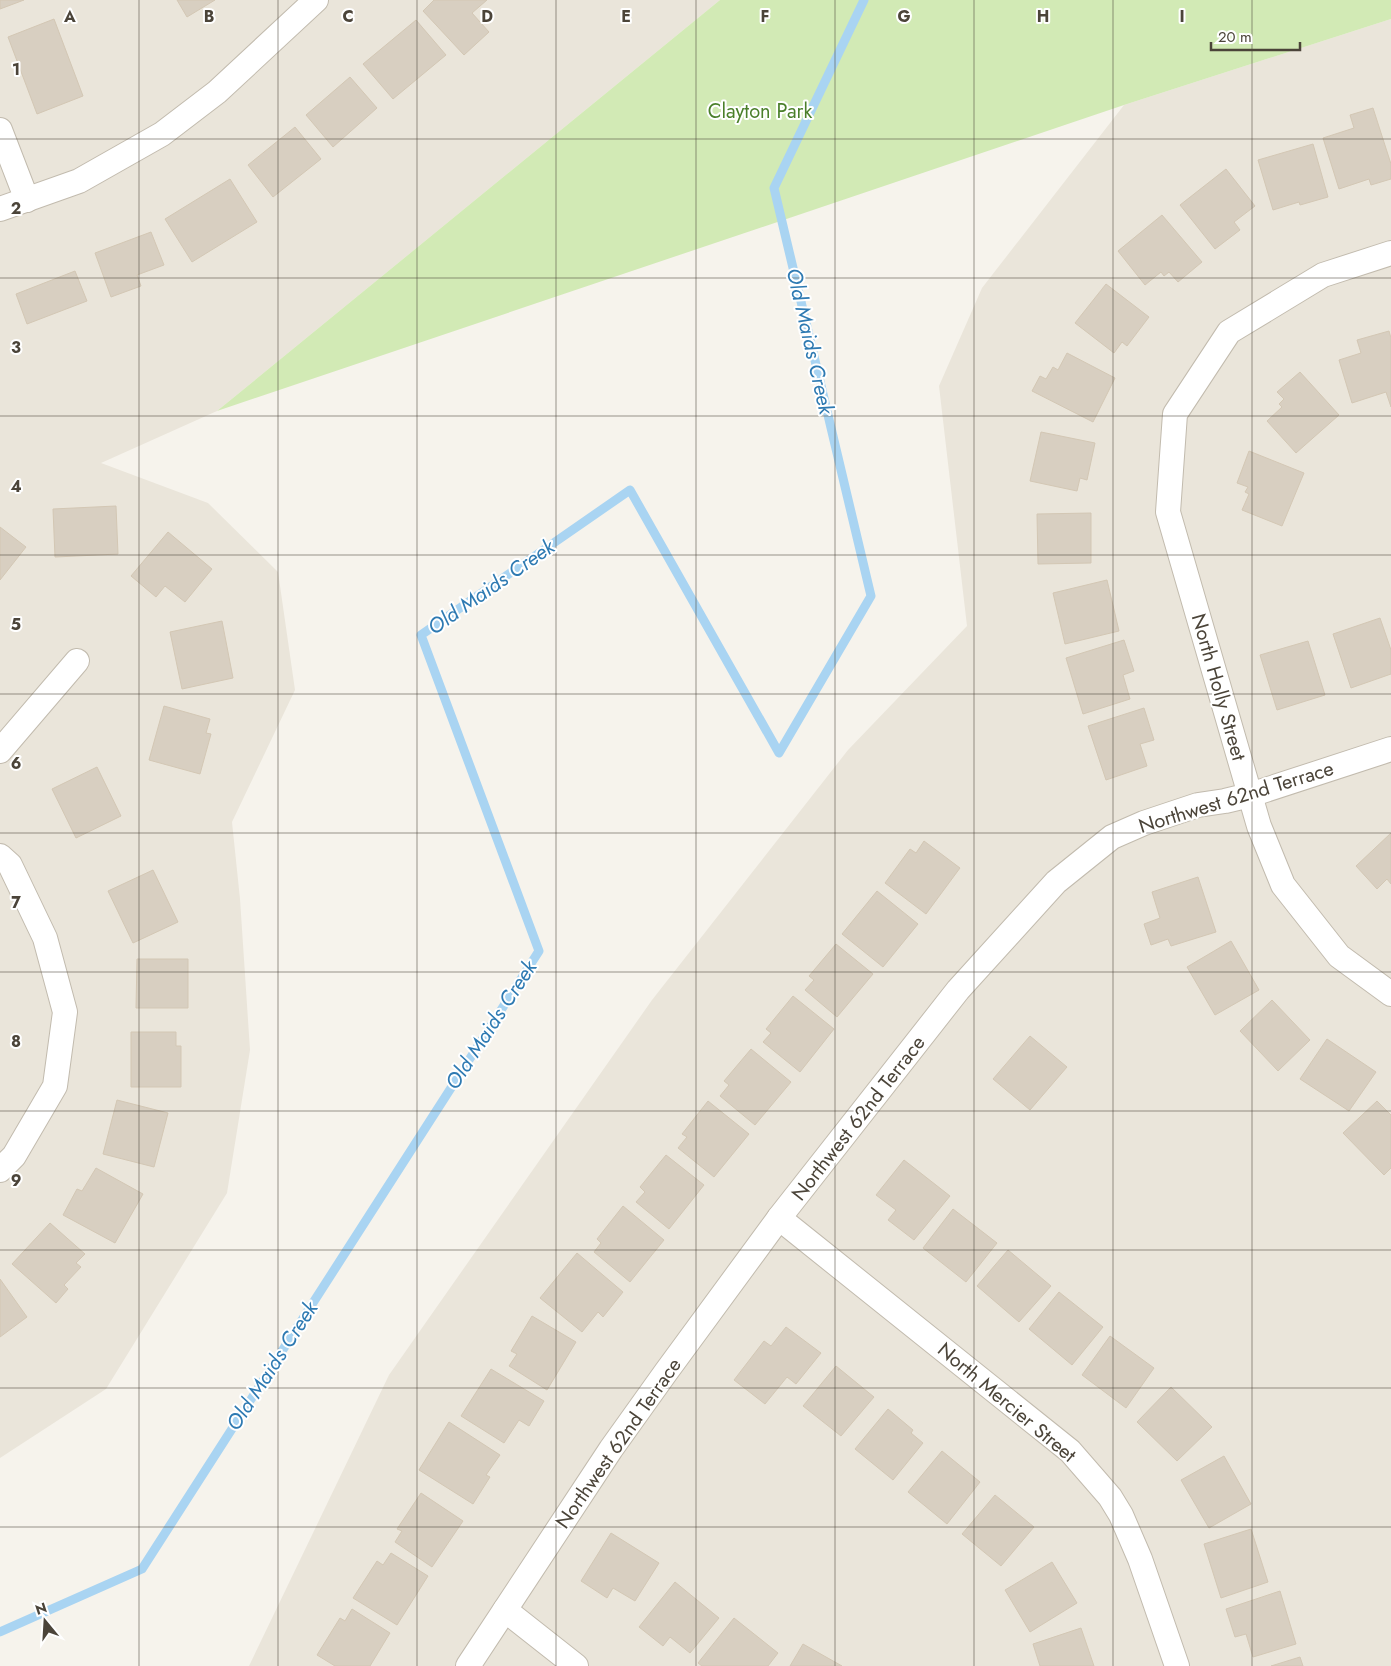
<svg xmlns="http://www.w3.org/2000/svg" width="1391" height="1666" font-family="Jost,sans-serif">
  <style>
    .residential { fill: #eae5da }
    .green { fill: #d2eab5 }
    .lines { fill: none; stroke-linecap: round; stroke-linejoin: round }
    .stream { stroke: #a9d4f2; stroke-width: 9 }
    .building { fill: #d8cfc1; stroke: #d3c7b4 }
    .street-casing { stroke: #c2bbae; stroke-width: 26 }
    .street { stroke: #fff; stroke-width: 24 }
    .grid { fill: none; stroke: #4b4439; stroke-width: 1; stroke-opacity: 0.55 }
    .labels { text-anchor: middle; stroke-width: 4; stroke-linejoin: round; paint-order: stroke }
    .park-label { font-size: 20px; fill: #4a7f2a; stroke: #fff }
    .street-label { font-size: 20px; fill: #4b4439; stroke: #fff }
    .water-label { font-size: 21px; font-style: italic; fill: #2e7ab2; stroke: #fff }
    .grid-label { font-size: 16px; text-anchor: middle; font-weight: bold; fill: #4b4439; stroke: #fff; stroke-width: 4; stroke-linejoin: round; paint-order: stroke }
  </style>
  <rect width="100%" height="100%" fill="#f6f3ec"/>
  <g class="residential">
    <path d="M0,0H720L217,411L101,463L208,503L278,572L295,690L232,822L240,899L250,1050L227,1193L106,1389L0,1458Z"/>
    <path d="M1391,19V1666H249L389,1375L652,1000L848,750L967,626L939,386L982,288L1124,105Z"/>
  </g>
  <path class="green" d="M720,0H1391V19L1124,105L217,411Z"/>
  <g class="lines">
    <path class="stream" d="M0,1632L142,1569L539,951L421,635L630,490L779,753L871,596L774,188L864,0"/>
  </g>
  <g class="building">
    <path d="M0,0H24L0,9Z"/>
    <path d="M177,0H215L187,17Z"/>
    <path d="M434,0H487L472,13L489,32L464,55L423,11Z"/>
    <path d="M54,19L83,96L37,114L8,37Z"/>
    <path d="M416,20L446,55L393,99L363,64Z"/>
    <path d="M350,77L377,108L333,147L306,115Z"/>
    <path d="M1373,108L1391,164V179L1371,185L1369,179L1339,189L1323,138L1354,128L1350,115Z"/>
    <path d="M295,127L321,159L273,197L248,165Z"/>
    <path d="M1313,144L1328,197L1300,205L1299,202L1273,210L1258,160Z"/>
    <path d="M1226,169L1255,206L1234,222L1240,230L1215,249L1180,205Z"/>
    <path d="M230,179L257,222L192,262L165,219Z"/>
    <path d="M1162,215L1202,262L1178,282L1169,272L1164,276L1161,272L1145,285L1118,251Z"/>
    <path d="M151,232L164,265L137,275L141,286L111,297L95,253Z"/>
    <path d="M75,271L87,301L27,324L16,294Z"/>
    <path d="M1106,284L1149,317L1127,346L1122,342L1114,353L1075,323Z"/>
    <path d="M1389,331L1391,338V407L1386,392L1352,403L1339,360L1361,353L1357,340Z"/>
    <path d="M1067,353L1115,378L1093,422L1032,391L1040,376L1046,379L1053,367L1058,370Z"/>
    <path d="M1300,372L1339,415L1296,453L1267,421L1282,407L1279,404L1284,399L1277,392Z"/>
    <path d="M1041,432L1095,443L1087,480L1080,478L1077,491L1030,481Z"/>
    <path d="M1249,451L1304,473L1282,526L1242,510L1249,494L1245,492L1248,487L1237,483Z"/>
    <path d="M116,506L118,554L55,557L53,509Z"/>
    <path d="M1091,513V563L1038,564L1037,514Z"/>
    <path d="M0,527L26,547L0,580Z"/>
    <path d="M168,532L212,569L185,602L165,586L156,597L131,576Z"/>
    <path d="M1107,580L1119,631L1065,644L1053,593Z"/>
    <path d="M1380,618L1391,650V674L1351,688L1333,634Z"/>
    <path d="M222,621L233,678L182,689L170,632Z"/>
    <path d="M1124,640L1134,671L1123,675L1130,699L1083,714L1066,658Z"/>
    <path d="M1308,641L1325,695L1277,710L1260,655Z"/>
    <path d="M164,706L210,719L206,733L211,734L200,774L149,760Z"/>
    <path d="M1144,708L1154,740L1140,744L1147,766L1106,780L1088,726Z"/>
    <path d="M97,767L121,816L76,838L52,789Z"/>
    <path d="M1391,833V884L1387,879L1377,889L1356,866Z"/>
    <path d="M924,841L960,868L926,914L885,883L910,849L916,853Z"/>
    <path d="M153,870L178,922L133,943L108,891Z"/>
    <path d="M1198,877L1216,932L1171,946L1168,939L1151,945L1144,924L1160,918L1152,892Z"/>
    <path d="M877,891L918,924L883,967L842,934Z"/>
    <path d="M1231,941L1259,990L1215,1015L1187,967Z"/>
    <path d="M836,944L873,974L837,1017L805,990L814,980L809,976Z"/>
    <path d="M137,959H188V1008H136Z"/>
    <path d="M793,996L834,1029L800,1072L763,1042L771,1033L766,1029Z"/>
    <path d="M1272,1000L1310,1040L1278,1071L1240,1031Z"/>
    <path d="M131,1032H176V1046H181V1087H131Z"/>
    <path d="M1030,1036L1067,1067L1030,1110L993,1079Z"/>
    <path d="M1327,1039L1376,1072L1349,1111L1300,1079Z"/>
    <path d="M751,1049L791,1082L755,1125L720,1096L729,1085L724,1081Z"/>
    <path d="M117,1100L168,1113L154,1167L103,1154Z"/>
    <path d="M708,1101L749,1134L714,1177L678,1148L687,1137L682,1134Z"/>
    <path d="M1377,1101L1391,1115V1168L1384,1175L1343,1133Z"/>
    <path d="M666,1155L704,1185L669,1229L636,1202L645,1192L640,1187Z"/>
    <path d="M904,1160L950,1196L914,1240L888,1220L896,1210L876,1195Z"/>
    <path d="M96,1168L143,1194L115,1243L63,1215L77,1189L82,1191Z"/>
    <path d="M623,1206L664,1240L630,1282L594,1252L601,1243L597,1239Z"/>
    <path d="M953,1209L997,1243L966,1282L923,1248Z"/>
    <path d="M50,1223L85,1254L76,1263L81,1267L64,1285L68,1289L56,1303L12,1264Z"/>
    <path d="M1008,1250L1051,1286L1019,1322L977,1286Z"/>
    <path d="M577,1253L623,1292L603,1317L598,1312L582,1332L540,1298Z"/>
    <path d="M0,1279L27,1317L0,1337Z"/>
    <path d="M1059,1292L1103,1327L1072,1365L1029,1329Z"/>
    <path d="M532,1316L576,1342L547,1390L509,1366L517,1354L511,1351Z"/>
    <path d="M786,1327L821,1353L796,1384L787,1377L765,1404L734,1380L764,1341L771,1346Z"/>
    <path d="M1110,1336L1154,1368L1126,1408L1082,1375Z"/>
    <path d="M836,1366L874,1397L841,1436L803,1406Z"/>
    <path d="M491,1369L544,1401L529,1426L519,1420L504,1443L461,1416Z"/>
    <path d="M1171,1387L1212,1427L1177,1461L1137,1422Z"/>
    <path d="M888,1409L913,1430L911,1433L923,1443L893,1480L855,1449Z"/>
    <path d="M449,1422L500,1455L486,1475L490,1477L473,1504L419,1470Z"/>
    <path d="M942,1451L980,1482L947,1524L908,1492Z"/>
    <path d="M1224,1456L1251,1504L1209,1528L1181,1480Z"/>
    <path d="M421,1493L463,1521L432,1567L395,1542L402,1531L397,1529Z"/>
    <path d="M995,1495L1034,1527L1001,1566L962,1534Z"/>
    <path d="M1251,1529L1268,1582L1221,1598L1204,1544Z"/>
    <path d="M611,1533L659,1563L635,1601L613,1588L607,1598L581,1581Z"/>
    <path d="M391,1553L428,1576L397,1625L353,1598L377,1561L383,1565Z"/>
    <path d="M1052,1562L1077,1603L1030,1632L1005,1590Z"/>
    <path d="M675,1582L719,1618L690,1653L670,1637L663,1646L639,1627Z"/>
    <path d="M1280,1591L1296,1644L1253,1657L1246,1634L1235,1637L1226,1609Z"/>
    <path d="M352,1609L390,1633L370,1666H335L317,1655L340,1618L345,1621Z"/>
    <path d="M734,1618L778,1653L768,1666H702L698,1663Z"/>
    <path d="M1081,1628L1094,1666H1040L1033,1644Z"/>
    <path d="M803,1644L842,1666H790Z"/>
    <path d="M1300,1657L1303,1666H1271Z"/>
  </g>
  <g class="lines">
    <g class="street-casing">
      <g id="street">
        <path d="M0,130L27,200"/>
        <path d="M0,209L79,181L162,134L217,92L316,0"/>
        <path d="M1391,253L1323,275L1229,332L1175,414L1168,512L1259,826L1283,885L1339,956L1391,994"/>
        <path d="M0,751L77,661"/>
        <path d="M0,856L10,865L45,938L65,1012L55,1086L14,1156L0,1170"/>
        <path d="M779,1218L1070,1451L1110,1497L1121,1515L1140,1559L1177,1666"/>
        <path d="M505,1610L576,1666"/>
        <path d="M468,1666L611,1449L666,1372L779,1218L958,990L1056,882L1112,837L1144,823L1198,805L1225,801L1250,795L1391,749"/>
      </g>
    </g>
    <use href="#street" class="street"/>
  </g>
  <path class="grid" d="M139,0V1666M278,0V1666M417,0V1666M556,0V1666M696,0V1666M835,0V1666M974,0V1666M1113,0V1666M1252,0V1666M0,139H1391M0,278H1391M0,416H1391M0,555H1391M0,694H1391M0,833H1391M0,972H1391M0,1111H1391M0,1250H1391M0,1388H1391M0,1527H1391"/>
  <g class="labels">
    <g class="park-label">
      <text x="760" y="118">Clayton Park</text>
    </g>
    <g class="street-label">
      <text transform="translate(1219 687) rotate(74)" y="7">North Holly Street</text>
      <text transform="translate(1236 797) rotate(-17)" y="7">Northwest 62nd Terrace</text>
      <text transform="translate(858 1118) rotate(-52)" y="7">Northwest 62nd Terrace</text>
      <text transform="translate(1007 1402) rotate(40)" y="7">North Mercier Street</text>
      <text transform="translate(618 1443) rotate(-55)" y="7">Northwest 62nd Terrace</text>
    </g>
    <g class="water-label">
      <text transform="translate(810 341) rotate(77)" y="7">Old Maids Creek</text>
      <text transform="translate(491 587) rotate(-35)" y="7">Old Maids Creek</text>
      <text transform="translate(491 1025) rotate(-57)" y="7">Old Maids Creek</text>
      <text transform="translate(272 1366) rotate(-57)" y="7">Old Maids Creek</text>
    </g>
  </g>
  <g class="grid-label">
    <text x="70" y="22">A</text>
    <text x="209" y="22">B</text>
    <text x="348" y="22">C</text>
    <text x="487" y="22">D</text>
    <text x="626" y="22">E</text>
    <text x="765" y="22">F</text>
    <text x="904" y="22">G</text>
    <text x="1043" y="22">H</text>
    <text x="1182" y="22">I</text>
    <text x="16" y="75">1</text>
    <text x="16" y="214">2</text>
    <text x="16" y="353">3</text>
    <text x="16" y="492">4</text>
    <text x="16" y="630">5</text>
    <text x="16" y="769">6</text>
    <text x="16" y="908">7</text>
    <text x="16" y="1047">8</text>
    <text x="16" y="1186">9</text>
  </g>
  <g transform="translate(45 1621) rotate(342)" stroke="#ffffff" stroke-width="4" paint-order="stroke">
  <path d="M0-4L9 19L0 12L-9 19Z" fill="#4b4439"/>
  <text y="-8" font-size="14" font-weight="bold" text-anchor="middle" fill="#4b4439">N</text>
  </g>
  <path d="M1211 42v8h89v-8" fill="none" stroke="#4b4439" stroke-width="2.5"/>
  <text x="1218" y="42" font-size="15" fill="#4b4439" stroke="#ffffff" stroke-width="4" paint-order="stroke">20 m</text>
</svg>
